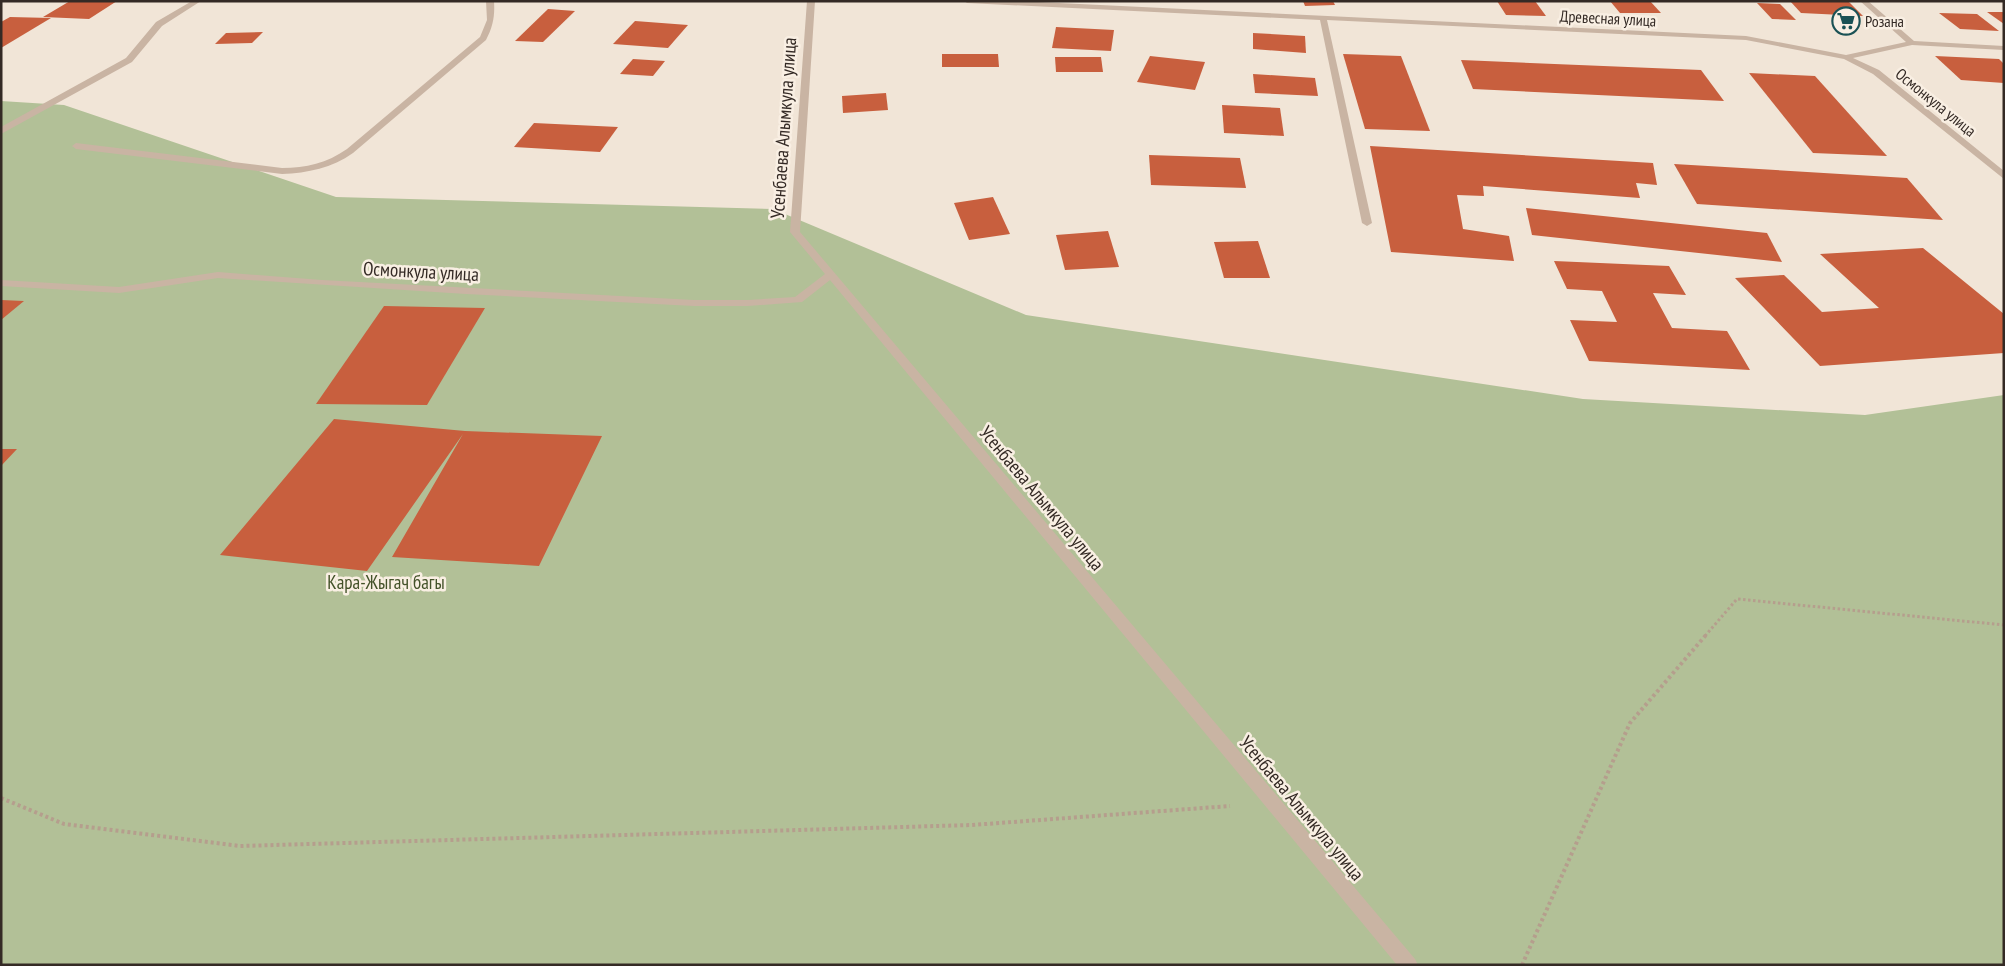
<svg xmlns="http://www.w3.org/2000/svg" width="2005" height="966" font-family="'PT Sans Narrow',sans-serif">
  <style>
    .green { fill: #b2c097 }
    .building { fill: #c85f3e }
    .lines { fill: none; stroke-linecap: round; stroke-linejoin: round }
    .path-far1 { stroke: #b59e8d; stroke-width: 3; stroke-dasharray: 2.5 2.5; stroke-linecap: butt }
    .path { stroke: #b59e8d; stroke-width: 4; stroke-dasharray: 3 3; stroke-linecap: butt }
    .minor { fill: #c9b4a3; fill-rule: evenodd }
    .labels { text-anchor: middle; stroke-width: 5; stroke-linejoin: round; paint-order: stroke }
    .far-street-label { font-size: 16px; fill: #342a25; stroke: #f9efe3 }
    .far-poi-label { font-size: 16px; fill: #342a25; stroke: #f9efe3; text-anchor: start }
    .street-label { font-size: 19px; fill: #342a25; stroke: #f9efe3 }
    .park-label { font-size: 19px; fill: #435229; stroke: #f9efe3 }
  </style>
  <rect width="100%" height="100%" fill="#f1e5d7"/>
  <path class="green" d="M1,101L64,105L336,197L773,209L1026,315L1583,399L1865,415L2004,395V965H1Z"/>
  <g class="building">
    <path d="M70,1H117L89,19L43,17Z"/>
    <path d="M1303,1H1333L1335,5L1305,6Z"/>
    <path d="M1497,1H1535L1546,16L1506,15Z"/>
    <path d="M1610,1H1650L1661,13H1620Z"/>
    <path d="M1790,1H1848L1863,16L1801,13Z"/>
    <path d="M1757,3L1780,4L1796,20L1772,19Z"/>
    <path d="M548,9L575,11L543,42L515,41Z"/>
    <path d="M1987,12H2004V24Z"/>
    <path d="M1939,13L1977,14L1999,31L1960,29Z"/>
    <path d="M10,17L51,18L1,48V22Z"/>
    <path d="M635,21L688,25L668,48L613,44Z"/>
    <path d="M1056,27L1114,30L1111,51L1052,48Z"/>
    <path d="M263,32L252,43L215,44L226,33Z"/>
    <path d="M1253,33L1305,36L1306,53L1253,49Z"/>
    <path d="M942,54H998L999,67H942Z"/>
    <path d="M1343,54L1401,56L1430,131L1365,129Z"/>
    <path d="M1150,56L1205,62L1195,90L1137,82Z"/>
    <path d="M1935,56L1999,59L2004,64V83L1961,80Z"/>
    <path d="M1055,57H1101L1103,72H1056Z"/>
    <path d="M633,59L665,61L653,76L620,74Z"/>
    <path d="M1461,60L1701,70L1724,101L1473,89Z"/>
    <path d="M1749,73L1815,76L1887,156L1813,153Z"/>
    <path d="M1253,74L1315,78L1318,96L1255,93Z"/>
    <path d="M886,93L888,110L843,113L842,96Z"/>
    <path d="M1222,105L1280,108L1284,136L1224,133Z"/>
    <path d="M534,123L618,127L600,152L514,147Z"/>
    <path d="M1370,146L1653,163L1657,185L1636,183L1640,198L1483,186L1484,196L1457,195L1463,229L1509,236L1514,261L1391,252Z"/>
    <path d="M1149,155L1240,158L1246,188L1151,185Z"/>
    <path d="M1674,164L1907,178L1943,220L1697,204Z"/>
    <path d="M993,197L1010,234L969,240L954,203Z"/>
    <path d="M1526,208L1767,233L1782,262L1532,235Z"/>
    <path d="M1108,231L1119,267L1065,270L1056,235Z"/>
    <path d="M1258,241L1270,278H1224L1214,242Z"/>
    <path d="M1923,248L2004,314V353L1820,366L1735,278L1784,275L1822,312L1879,308L1820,254Z"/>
    <path d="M1554,261L1669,266L1686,295L1653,293L1672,328L1727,331L1750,370L1589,361L1570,320L1617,322L1602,291L1567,289Z"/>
    <path d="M1,300L24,301L1,320Z"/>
    <path d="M384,306L485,308L427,405L316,404Z"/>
    <path d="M334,419L465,431L602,436L539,566L392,557L463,434L367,571L220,555Z"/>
    <path d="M1,449H17L1,466Z"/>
  </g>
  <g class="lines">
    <path class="path-far1" d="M1705,636L1737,599L2004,625"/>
    <g class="path">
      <path d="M1,798L64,824L240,846L972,825L1230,806"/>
      <path d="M1522,965L1630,723L1706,635"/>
    </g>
    <g class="minor">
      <path d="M192,1H201L162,26L132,62L1,134V127L126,58L156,22Z"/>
      <path d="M486,1H494C495,16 493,27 486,40L353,153C332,168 308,173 282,174L76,149L72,146L76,143L282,168C306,168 327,163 347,149L480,37L487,20Z"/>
      <path d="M807,1H815L800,232L1415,959L1418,965H1397L830,280L802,302L748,306H694L466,294L218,278L119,293L1,286V280L119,287L218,272L322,280L694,300H748L795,297L825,274L790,232Z"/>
      <path d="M964,1H1017L1746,36L1846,55L1906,42L1860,1H1868L1914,41L2004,46V50L1912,45L1853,58L1879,70L2004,171V179L1873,74L1844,59L1746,40L1327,20L1372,223L1367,226L1362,223L1320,20L967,3Z"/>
    </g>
  </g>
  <defs>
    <g id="supermarket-ring" transform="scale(1.4375)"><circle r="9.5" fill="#f9efe3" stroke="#1b5255" stroke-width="1.5"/><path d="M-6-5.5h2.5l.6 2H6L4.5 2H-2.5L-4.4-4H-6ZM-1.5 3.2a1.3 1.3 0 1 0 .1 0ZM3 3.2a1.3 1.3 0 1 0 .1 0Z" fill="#1b5255"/></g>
  </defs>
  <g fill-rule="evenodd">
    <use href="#supermarket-ring" x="1846" y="21"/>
  </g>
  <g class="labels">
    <g class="far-street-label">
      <text transform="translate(1608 18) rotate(3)" y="6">Древесная улица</text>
      <text transform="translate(1936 102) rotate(39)" y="6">Осмонкула улица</text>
    </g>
    <g class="far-poi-label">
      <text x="1865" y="27">Розана</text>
    </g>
    <g class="street-label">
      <text transform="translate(783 128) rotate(-86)" y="7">Усенбаева Алымкула улица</text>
      <text transform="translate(421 271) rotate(3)" y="7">Осмонкула улица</text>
      <text transform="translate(1042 498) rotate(50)" y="7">Усенбаева Алымкула улица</text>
      <text transform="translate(1302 808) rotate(50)" y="7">Усенбаева Алымкула улица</text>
    </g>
    <g class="park-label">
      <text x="386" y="589">Кара-Жыгач багы</text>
    </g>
  </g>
  <rect width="2005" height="966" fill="none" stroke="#342a25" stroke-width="5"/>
</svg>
